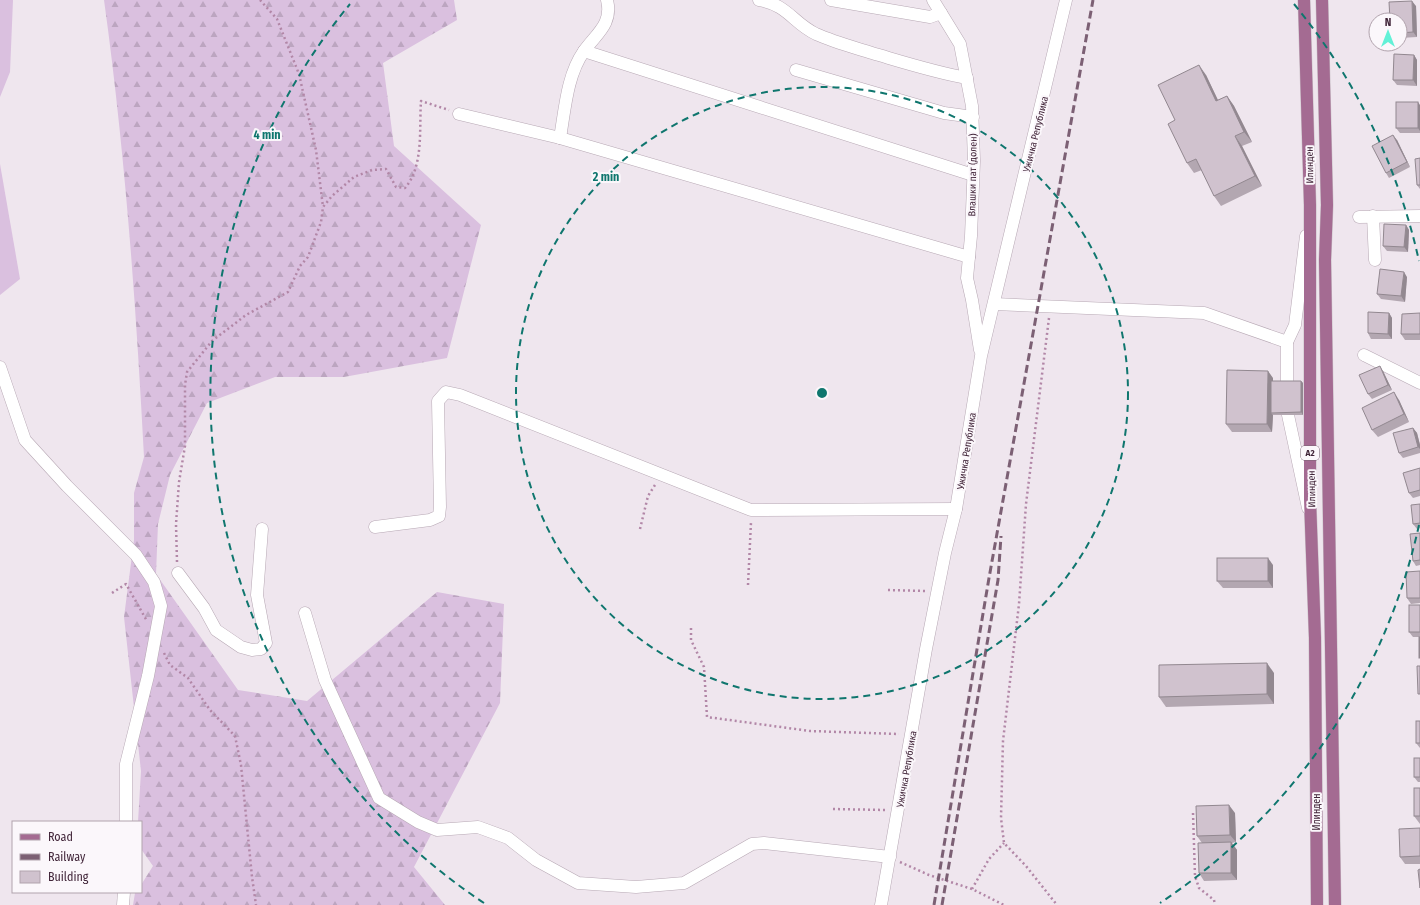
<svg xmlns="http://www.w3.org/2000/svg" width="1420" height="905" font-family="'Fira Sans Condensed',sans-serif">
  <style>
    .grass { fill: #dac0df }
    .forest { fill: url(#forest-firs) }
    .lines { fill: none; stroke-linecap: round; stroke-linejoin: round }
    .minor-casing { stroke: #b7a8b4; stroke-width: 13 }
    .major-casing { stroke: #cac2c8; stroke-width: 13 }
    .path { stroke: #b287a7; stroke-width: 2.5; stroke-dasharray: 2 3; stroke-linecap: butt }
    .minor { stroke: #fff; stroke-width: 12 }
    .major { stroke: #a46b92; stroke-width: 12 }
    .rail { stroke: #7c6074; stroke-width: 3; stroke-dasharray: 8 4; stroke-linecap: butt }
    .wall { fill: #b3a7b1 }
    .shaded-wall { fill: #928890 }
    .building { fill: #d0c2ce; stroke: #928890 }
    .ring { fill: none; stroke: #0f766e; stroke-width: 2; stroke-dasharray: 7 5 }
    .labels { text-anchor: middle; stroke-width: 4; stroke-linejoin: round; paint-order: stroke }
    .shield { fill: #fbf7fb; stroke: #796473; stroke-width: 1 }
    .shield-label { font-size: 9px; font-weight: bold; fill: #412539 }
    .street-label { font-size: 10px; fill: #412539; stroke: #fbf7fb }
    .centre { fill: #0f766e; stroke: #fbf7fb; stroke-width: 2 }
    .ring-label { font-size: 12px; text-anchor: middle; font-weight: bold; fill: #0f766e; stroke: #fbf7fb; stroke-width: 4; stroke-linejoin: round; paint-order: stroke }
  </style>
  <defs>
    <pattern id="forest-firs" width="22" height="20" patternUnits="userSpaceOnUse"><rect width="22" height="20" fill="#dac0df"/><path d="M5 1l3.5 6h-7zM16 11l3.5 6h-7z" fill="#bca5c0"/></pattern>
  </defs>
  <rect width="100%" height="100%" fill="#efe6ee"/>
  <g class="grass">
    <path d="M0,0H13L10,72L0,97Z"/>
    <path d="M0,164L20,279L0,295Z"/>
  </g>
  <path class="forest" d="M104,0H454L457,20L383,63L394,146L481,225L447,358L344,377H275L207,403L170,475L158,524L156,574L238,690L307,701L437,592L504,604L500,703L414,867L445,905H133L135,893L141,892V885L153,866L141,849V822H138L141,771L124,617L134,540V493L144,457C136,304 125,151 104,0Z"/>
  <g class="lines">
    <g class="minor-casing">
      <g id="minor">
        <path d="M759,0C788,5 793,23 816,34C834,42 853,47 872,53C903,62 934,72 967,78"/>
        <path d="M831,0L930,17L941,13"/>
        <path d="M933,0L960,44L972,106L974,161L971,236L967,278L972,300L980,350"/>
        <path d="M584,51L973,175"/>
        <path d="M796,70L944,113L973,117"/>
        <path d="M459,114L560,138L969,257"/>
        <path d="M560,138C565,109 567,75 584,51C596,34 613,24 607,0"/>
        <path d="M1373,216L1375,260"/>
        <path d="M1359,217L1420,216"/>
        <path d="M994,304L1204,313L1287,342"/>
        <path d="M1364,355L1420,383"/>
        <path d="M0,367L25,440L67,486L136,555L154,582L161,606L148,676L126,764V822"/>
        <path d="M1287,384V342L1295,325L1306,236"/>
        <path d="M1288,415L1308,508"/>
        <path d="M375,527L430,520L439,516L440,507L438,401L446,392L460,395L751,510L956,509"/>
        <path d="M178,573L204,608L216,630L241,647L252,650L261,649L266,643L257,595L262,529"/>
        <path d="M305,613L325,680L379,798L418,822L437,830L478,827L508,838L536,860L578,883L636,887L684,883L752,844L764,843L890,857"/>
        <path d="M123,905L124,892"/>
        <path d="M881,905L926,649L945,553L956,509L981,356L1066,0"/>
      </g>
    </g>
    <g class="major-casing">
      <g id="major">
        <path d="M1304,0L1310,205V499L1315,638L1317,905"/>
        <path d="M1322,0L1327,205L1325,260L1335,905"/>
      </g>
    </g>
    <g class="path">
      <path d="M260,0L277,19L299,74L316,150L323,207"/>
      <path d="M1049,318L1026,504L1019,604L1003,741L1001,818L1004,843L1026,866L1057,905"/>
      <path d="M640,529L648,496L655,485"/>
      <path d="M177,562L176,524L179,482L185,446V385L187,372L212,341L246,315L288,292L300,266L308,257L321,222L323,207L332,196L354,177L372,170L386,169L396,187L405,188C424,166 419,129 421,101L449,110"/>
      <path d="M748,585L751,522"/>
      <path d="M888,590L925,591"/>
      <path d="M112,593L126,584L147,621"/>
      <path d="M691,628V640L704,667L707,717L810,731L899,734"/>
      <path d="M164,653L170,665L188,678L210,710L235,736L241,765L252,877L256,905"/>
      <path d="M833,809L886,810"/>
      <path d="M1193,813L1195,876L1199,888L1214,900L1215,905"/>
      <path d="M900,862L929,875L972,889L1004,905"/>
      <path d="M972,889L989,859L1004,843"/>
    </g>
    <use href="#minor" class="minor"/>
    <use href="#major" class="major"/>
    <g class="rail">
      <path d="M934,905L989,578L1093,0"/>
      <path d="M942,905L998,580L1001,536"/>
    </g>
  </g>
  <g class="wall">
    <path d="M1416,6L1417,37L1400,38V20Z"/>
    <path d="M1414,55L1417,60V86L1397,85L1393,80Z"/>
    <path d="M1206,75L1218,100L1227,96L1234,106L1252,142L1242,146L1262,186L1221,206L1214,196L1202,170L1194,173L1187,163L1175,120Z"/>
    <path d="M1420,105V133H1400L1396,128Z"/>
    <path d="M1397,140L1410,167L1389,178L1386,173Z"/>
    <path d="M1420,158V189L1417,185Z"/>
    <path d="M1406,225L1409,230L1408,252L1387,251L1383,246Z"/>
    <path d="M1407,277L1405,302L1381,299L1377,294Z"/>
    <path d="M1389,313L1392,318V339H1371L1368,333Z"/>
    <path d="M1420,313V340H1405L1401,334Z"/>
    <path d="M1383,371L1392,390L1372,399L1368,394Z"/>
    <path d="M1273,378V381H1301L1303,383V415H1273L1272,432H1232L1226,424Z"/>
    <path d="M1399,400L1409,422L1378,437L1372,430Z"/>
    <path d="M1413,428L1417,433L1420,445V453L1403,458L1399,453Z"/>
    <path d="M1420,468V496L1413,498L1409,493Z"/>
    <path d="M1420,504V528L1417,529L1413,524Z"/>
    <path d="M1420,533V565L1416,566L1413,561Z"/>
    <path d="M1273,565V588H1223L1217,581Z"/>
    <path d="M1420,571V603L1411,604L1407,598Z"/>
    <path d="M1420,605V637H1413L1409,632Z"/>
    <path d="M1274,673V704L1166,707L1159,697Z"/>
    <path d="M1420,721V748L1416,743Z"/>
    <path d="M1420,758V782H1418L1414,777Z"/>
    <path d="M1420,788V824L1414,816Z"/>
    <path d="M1235,813L1236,842L1232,843L1237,850V880L1204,881L1199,873L1202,843L1197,836Z"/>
    <path d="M1420,828V864H1405L1400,857Z"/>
  </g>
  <g class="shaded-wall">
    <path d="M1412,1L1416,6L1417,37L1413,32Z"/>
    <path d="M1414,55L1417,60V86L1413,80Z"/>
    <path d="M1199,65L1206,75L1223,111L1216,101Z"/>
    <path d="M1227,96L1234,106L1252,142L1244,132Z"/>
    <path d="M1418,102L1420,105V131L1418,128Z"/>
    <path d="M1393,135L1397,140L1410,167L1407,162Z"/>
    <path d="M1235,136L1242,146L1262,186L1255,176Z"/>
    <path d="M1406,225L1409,230L1408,252L1404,247Z"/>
    <path d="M1404,272L1407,277L1405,302L1401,296Z"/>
    <path d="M1389,313L1392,318V339L1388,334Z"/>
    <path d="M1380,366L1383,371L1392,390L1388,385Z"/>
    <path d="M1268,371L1273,378V413H1271L1273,415L1272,432L1267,424Z"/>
    <path d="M1301,381L1303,383V415L1301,412Z"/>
    <path d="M1394,392L1399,400L1409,422L1404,414Z"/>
    <path d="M1413,428L1417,433L1420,445V449L1418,447Z"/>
    <path d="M1268,558L1273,565V588L1268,581Z"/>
    <path d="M1267,663L1274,673V704L1267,694Z"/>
    <path d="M1229,805L1235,813L1236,842L1230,835Z"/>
    <path d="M1231,842L1237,850V880L1231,873Z"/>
  </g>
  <g class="building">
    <path d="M1412,1L1413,32L1400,33V20H1390L1389,2Z"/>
    <path d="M1394,54L1414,55L1413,80H1393Z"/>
    <path d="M1199,65L1216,101L1227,96L1244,132L1235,136L1255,176L1214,196L1196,159L1187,163L1168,124L1175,120L1158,85Z"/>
    <rect x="1396" y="102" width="22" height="26"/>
    <path d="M1393,135L1407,162L1386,173L1372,146Z"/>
    <path d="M1420,158V185H1417L1415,159Z"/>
    <path d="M1384,224L1406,225L1404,247L1383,246Z"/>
    <path d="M1380,269L1404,272L1401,296L1377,294Z"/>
    <path d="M1368,312L1389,313L1388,334L1368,333Z"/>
    <path d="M1420,313V334H1401L1402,314Z"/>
    <path d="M1380,366L1388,385L1368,394L1359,375Z"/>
    <path d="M1227,370L1268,371L1267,424H1226Z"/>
    <path d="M1271,381H1301V412L1271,413Z"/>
    <path d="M1394,392L1404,414L1372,430L1362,408Z"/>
    <path d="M1413,428L1418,447L1399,453L1393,433Z"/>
    <path d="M1420,468V490L1409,493L1403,473Z"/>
    <path d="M1420,504V523L1413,524L1411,505Z"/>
    <path d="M1420,533V560L1413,561L1410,534Z"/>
    <rect x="1217" y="558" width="51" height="23"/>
    <path d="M1420,571V598H1407L1406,572Z"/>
    <rect x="1409" y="605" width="11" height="27"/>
    <rect x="1419" y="637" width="1" height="21"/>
    <path d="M1267,663V694L1159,697V665Z"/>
    <path d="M1417,666H1420V694H1418Z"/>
    <rect x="1416" y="721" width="4" height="22"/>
    <rect x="1414" y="758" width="6" height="19"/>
    <rect x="1414" y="788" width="6" height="28"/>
    <path d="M1229,805L1230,835L1197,836L1196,806Z"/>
    <path d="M1420,828V856L1400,857L1399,829Z"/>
    <path d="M1231,842V873H1199L1198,843Z"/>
    <path d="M1420,869V888L1418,870Z"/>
  </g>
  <g class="ring">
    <circle cx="822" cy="393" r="306"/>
    <path d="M1419 525A612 612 0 0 1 1160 903M484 903A612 612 0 0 1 350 4M1294 4A612 612 0 0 1 1419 261"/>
  </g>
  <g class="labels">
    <rect class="shield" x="1301" y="446" width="18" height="14" rx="3"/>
    <g class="shield-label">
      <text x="1310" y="456">A2</text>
    </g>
    <g class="street-label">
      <text transform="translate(1035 134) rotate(-76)" y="4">Ужичка Република</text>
      <text transform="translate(1309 165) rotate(-91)" y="4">Илинден</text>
      <text transform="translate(972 175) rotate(-89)" y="4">Влашки пат (долен)</text>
      <text transform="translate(966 451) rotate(-81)" y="4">Ужичка Република</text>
      <text transform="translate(1311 489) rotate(-91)" y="4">Илинден</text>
      <text transform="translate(906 769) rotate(-80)" y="4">Ужичка Република</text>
      <text transform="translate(1316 812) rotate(-90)" y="4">Илинден</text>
    </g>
  </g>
  <circle cx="822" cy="393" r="6" class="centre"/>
  <g class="ring-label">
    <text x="267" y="139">4 min</text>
    <text x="606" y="181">2 min</text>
  </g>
  <rect x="12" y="821" width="130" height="72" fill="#fbf7fb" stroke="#b1a3ad"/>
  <rect x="20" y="834" width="20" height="6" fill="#a46b92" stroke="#b1a3ad"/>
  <text x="48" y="841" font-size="12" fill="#412539">Road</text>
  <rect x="20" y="854" width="20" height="6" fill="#7c6074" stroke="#b1a3ad"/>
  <text x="48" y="861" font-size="12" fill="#412539">Railway</text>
  <rect x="20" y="871" width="20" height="12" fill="#d0c2ce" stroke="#b1a3ad"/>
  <text x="48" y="881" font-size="12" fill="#412539">Building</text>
  <g transform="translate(1388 32)"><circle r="19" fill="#fbf7fb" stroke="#b1a3ad"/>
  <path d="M0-3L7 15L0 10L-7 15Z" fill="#62f1d7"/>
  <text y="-6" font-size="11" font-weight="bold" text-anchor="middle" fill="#412539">N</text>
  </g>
</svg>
